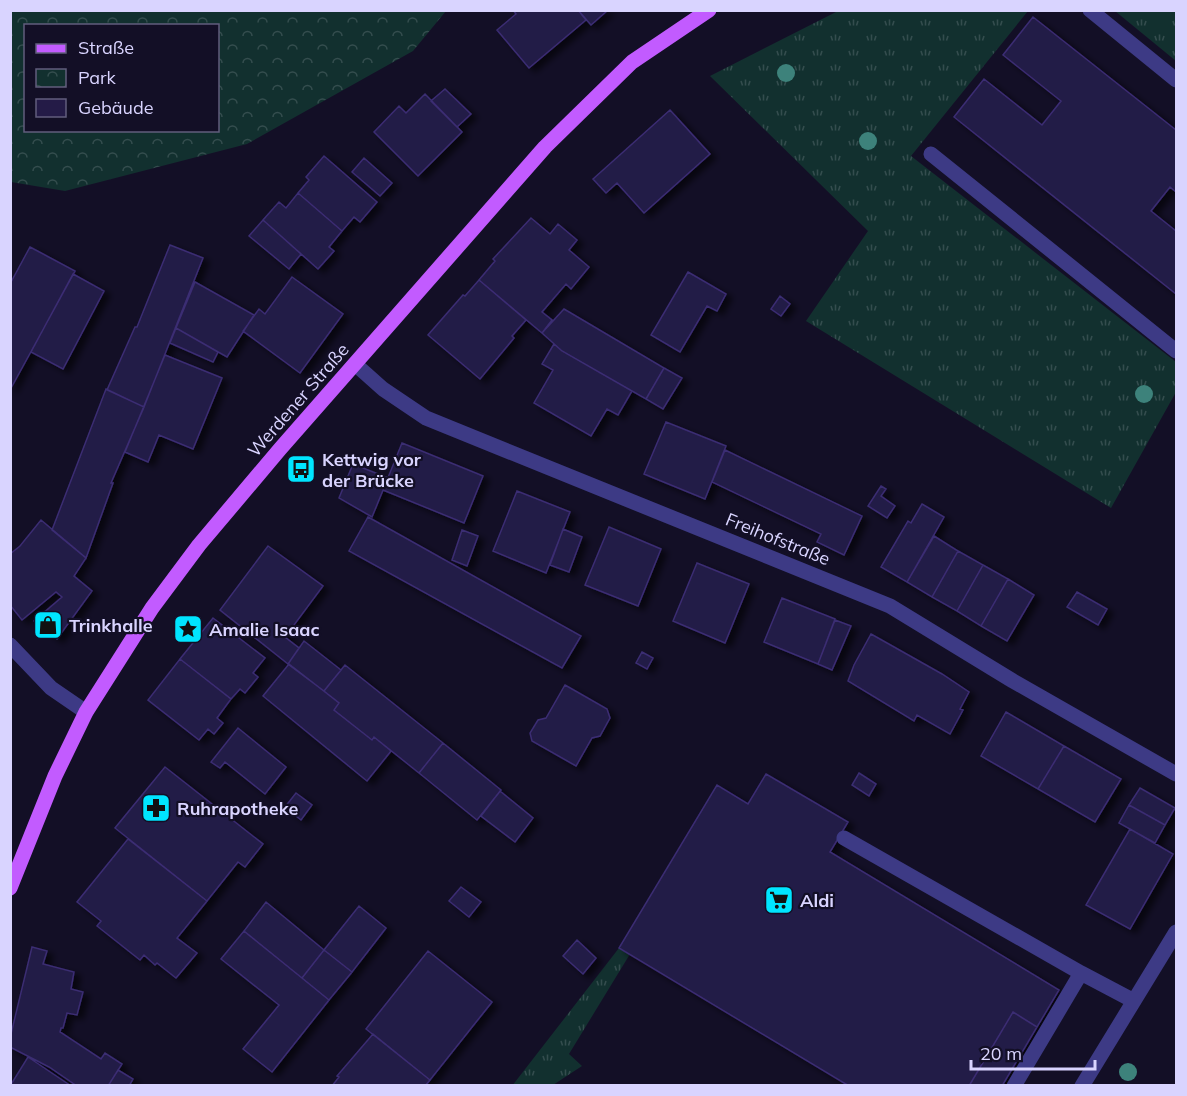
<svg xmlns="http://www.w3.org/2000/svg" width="1187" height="1096" viewBox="0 0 1187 1096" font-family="Mulish,sans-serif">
<defs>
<pattern id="grass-tufts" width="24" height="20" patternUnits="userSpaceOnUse" patternTransform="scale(1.5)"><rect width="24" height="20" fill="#12302f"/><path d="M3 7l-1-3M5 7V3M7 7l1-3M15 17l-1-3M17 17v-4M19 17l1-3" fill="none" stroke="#344d4e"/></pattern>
<pattern id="park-crowns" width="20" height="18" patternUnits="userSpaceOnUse" patternTransform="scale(1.5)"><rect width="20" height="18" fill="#12302f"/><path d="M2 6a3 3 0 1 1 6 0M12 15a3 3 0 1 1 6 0" fill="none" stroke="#344d4e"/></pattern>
<filter id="shadow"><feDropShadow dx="6" dy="4" stdDeviation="3" flood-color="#0009"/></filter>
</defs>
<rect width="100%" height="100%" fill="#130f26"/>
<!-- grass -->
<path fill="url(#grass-tufts)" d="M838,11H1028L911,156L1176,362V392L1111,508L806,321L868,231L710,76Z
M1115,11H1176V61Z
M619,948L630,954L569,1054L582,1066L553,1085L512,1086Z"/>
<!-- park -->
<path fill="url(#park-crowns)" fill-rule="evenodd" d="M10,11L11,10L446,11L413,51L247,144L65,191L11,182ZM26,26H218V130H26Z"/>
<!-- building -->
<path fill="#241b47" stroke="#3b2d73" stroke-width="1.5" filter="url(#shadow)" d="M513,10H578L586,20L529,68L497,30L516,14Z
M578,10H608L591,25Z
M1033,17L1176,130V192L1170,187L1151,211L1176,231V294L954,117L984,79L1042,125L1061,101L1003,55Z
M445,89L471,114L457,127L431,101Z
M425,94L462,132L418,176L374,132L399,106L406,113Z
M670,110L710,154L644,213L617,183L606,193L593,179Z
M324,156L377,202L360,222L354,217L342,231L298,193L309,180L306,177Z
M364,158L392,183L380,196L352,172Z
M298,193L342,231L329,247L334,251L318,269L263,220L279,202L286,208Z
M531,218L550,234L558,224L577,240L569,250L589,267L571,289L566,284L542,312L552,320L542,333L479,280L495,261L493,259Z
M263,220L301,254L289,269L249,236Z
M170,245L203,258L144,407L107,390L135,327H137Z
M30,247L75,271L10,390V284Z
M688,272L726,294L717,311L707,306L680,352L651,335Z
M73,274L104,291L63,369L31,352Z
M292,277L343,314L300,373L243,331L259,309L265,314Z
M479,280L526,320L512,336L514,338L480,379L428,335L463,295L465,296Z
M195,282L254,315L227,357L176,328Z
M780,296L790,304L781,316L771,309Z
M564,309L664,368L646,399L562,351L542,333Z
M176,328L218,352L213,362L170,343Z
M554,344L562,351L632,391L618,415L607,409L591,436L534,403L553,370L542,364Z
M165,355L222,378L193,449L159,435L148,462L125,452Z
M664,368L682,378L663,409L646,399Z
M106,389L144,407L111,483H113L86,558L52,530Z
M666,422L726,446L705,499L644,474Z
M402,443L483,476L464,523L383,490Z
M725,450L862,516L844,555L817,542L821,534L712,482Z
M353,464L388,478L372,517L339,498Z
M881,486L886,489L881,496L895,506L887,518L868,506Z
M517,491L570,512L546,573L493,551Z
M922,504L944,517L907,582L881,567L908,521L911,523Z
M368,517L581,636L562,668L349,551Z
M41,520L86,558L74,576L92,591L57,639L34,621L62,597L56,592L22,620L10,605V554L20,546Z
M609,527L661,549L638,606L585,585Z
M563,529L582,537L569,572L550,565Z
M462,530L478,536L467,566L452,560Z
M934,536L958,551L932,597L907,582Z
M268,546L323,586L285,637L299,648L288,664L220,610Z
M958,551L983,565L957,611L932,597Z
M697,563L749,584L725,643L673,621Z
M983,565L1008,579L981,626L957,611Z
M1008,579L1034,595L1007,641L981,626Z
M1077,592L1107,609L1098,625L1067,607Z
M782,598L835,619L818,664L764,642Z
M213,618L265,658L253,673L258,677L245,693L240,689L231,699L180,659Z
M835,620L851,626L832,670L818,664Z
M871,634L942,674L969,692L960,709L963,710L950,734L917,715L914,721L848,681L854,665Z
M304,641L341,670L324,691L288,664Z
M642,652L653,658L647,669L636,663Z
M180,659L231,699L217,718L223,723L214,734L208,729L199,740L148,700Z
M289,664L339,703L334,710L372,740L374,737L391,751L367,781L263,696Z
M345,665L443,743L419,773L374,737L372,740L334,710L339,703L324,691Z
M565,685L607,709L610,718L600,736L592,738L576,766L532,741L530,733L538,720L546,718Z
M1006,712L1064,746L1038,789L981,756Z
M238,728L286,767L265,794L225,762L220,768L211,762Z
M443,743L501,790L477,820L419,773Z
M1064,746L1121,779L1095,822L1038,789Z
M165,767L263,844L245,867L238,862L207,901L115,828Z
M859,773L876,784L869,796L852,785Z
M766,774L848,822L830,852L1059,990L1037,1027L1013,1012L969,1086H849L619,948L717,785L748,804Z
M1140,788L1175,808L1165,825L1129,805Z
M500,791L533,818L515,842L481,816Z
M296,793L312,805L301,820L285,807Z
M1129,805L1165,825L1155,843L1119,823Z
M1130,829L1173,854L1130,929L1086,905Z
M128,839L207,901L177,938L197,953L176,978L157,963L155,965L144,955L140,960L97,926L101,921L77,902Z
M461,887L481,902L469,917L449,901Z
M266,902L324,950L302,978L244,931Z
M359,906L386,928L352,972L324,950Z
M244,931L329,1000L272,1072L243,1049L279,1005L221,959Z
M577,940L596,958L583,974L563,956Z
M32,947L47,951L43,964L74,972L71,989L83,992L77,1015L67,1013L63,1028H61L60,1032L101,1059L105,1053L122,1064L108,1086H77L49,1067L10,1047V1038Z
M324,950L352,972L329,1000L302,978Z
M428,951L492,1002L430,1080L366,1029Z
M1013,1012L1037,1027L1002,1086H969Z
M373,1034L430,1080L425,1086H332L339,1077L337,1076Z
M28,1057L71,1086H10Z
M118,1070L133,1079L129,1086H108Z"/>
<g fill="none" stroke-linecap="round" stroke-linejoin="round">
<!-- minor -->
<path stroke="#3d3a85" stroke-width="15" d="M1090,10L1176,80
M931,154L1176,351
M355,364L383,389L426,418L890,606L1013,681L1176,774
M10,645L51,688L86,712
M844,838L1081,973
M1014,1086L1081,973L1134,1001
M1082,1086L1176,932"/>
<!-- major -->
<path stroke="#c25bff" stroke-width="15" d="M10,888L55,776L86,712L152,608L199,545L280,449L545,147L632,62L709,10"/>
</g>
<!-- trees -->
<g fill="#3d827b">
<circle cx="786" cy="73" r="9"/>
<circle cx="868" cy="141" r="9"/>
<circle cx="1144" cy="394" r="9"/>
<circle cx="1128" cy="1072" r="9"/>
</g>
<!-- icons -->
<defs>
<g id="bus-square" transform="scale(1.5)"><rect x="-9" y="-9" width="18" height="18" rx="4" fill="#00e5ff" stroke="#130f26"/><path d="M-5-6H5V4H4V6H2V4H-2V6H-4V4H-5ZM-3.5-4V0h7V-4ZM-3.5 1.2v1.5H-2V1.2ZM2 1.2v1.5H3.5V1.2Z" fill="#111"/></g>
<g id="shop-square" transform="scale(1.5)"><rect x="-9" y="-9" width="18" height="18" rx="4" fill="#00e5ff" stroke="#130f26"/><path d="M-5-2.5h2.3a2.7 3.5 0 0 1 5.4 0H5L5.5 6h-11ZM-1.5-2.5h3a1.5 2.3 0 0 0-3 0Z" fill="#111"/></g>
<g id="sight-square" transform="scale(1.5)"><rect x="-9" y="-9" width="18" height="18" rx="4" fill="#00e5ff" stroke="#130f26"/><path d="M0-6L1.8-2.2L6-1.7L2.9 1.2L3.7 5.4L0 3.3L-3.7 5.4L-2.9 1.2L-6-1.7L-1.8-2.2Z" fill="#111"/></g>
<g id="pharmacy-square" transform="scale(1.5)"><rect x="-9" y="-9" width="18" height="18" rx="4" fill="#00e5ff" stroke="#130f26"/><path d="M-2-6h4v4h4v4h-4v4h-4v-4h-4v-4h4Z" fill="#111"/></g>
<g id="supermarket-square" transform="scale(1.5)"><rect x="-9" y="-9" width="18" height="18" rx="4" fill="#00e5ff" stroke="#130f26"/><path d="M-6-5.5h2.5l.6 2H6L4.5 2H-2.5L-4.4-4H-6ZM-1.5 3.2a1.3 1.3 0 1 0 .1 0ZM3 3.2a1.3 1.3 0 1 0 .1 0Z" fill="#111"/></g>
</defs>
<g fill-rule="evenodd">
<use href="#bus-square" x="301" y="469"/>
<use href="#shop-square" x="48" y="625"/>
<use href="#sight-square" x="188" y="629"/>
<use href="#pharmacy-square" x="156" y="808"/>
<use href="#supermarket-square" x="779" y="900"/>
</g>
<g text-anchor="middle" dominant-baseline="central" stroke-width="4.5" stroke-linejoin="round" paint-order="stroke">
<!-- street labels -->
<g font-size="18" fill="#d9d4ff" stroke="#130f26">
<text transform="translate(298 400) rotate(-49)">Werdener Straße</text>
<text transform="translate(778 539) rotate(22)">Freihofstraße</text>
</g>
<!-- poi labels -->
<g font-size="18" font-weight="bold" fill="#d9d4ff" stroke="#130f26" text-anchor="start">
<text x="322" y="459">Kettwig vor<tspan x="322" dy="21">der Brücke</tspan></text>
<text x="69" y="625">Trinkhalle</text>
<text x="209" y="629">Amalie Isaac</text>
<text x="177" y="808">Ruhrapotheke</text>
<text x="800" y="900">Aldi</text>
</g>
</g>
<!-- border -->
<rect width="1187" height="1096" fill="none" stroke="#d9d4ff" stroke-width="24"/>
<!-- legend -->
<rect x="24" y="24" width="195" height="108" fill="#130f26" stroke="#625e7d" stroke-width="1.5"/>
<rect x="36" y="44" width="30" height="9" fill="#c25bff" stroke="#625e7d" stroke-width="1.5"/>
<text x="78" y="54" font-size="18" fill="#d9d4ff">Straße</text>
<rect x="36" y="69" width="30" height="18" fill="url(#park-crowns)" stroke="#625e7d" stroke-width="1.5"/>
<text x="78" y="84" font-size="18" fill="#d9d4ff">Park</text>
<rect x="36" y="99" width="30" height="18" fill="#241b47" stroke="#625e7d" stroke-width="1.5"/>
<text x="78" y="114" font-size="18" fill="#d9d4ff">Gebäude</text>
<!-- scale -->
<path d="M971 1060v9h124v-9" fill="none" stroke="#d9d4ff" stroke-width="3"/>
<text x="980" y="1060" font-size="18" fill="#d9d4ff" stroke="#130f26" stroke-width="4.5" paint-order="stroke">20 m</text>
</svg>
